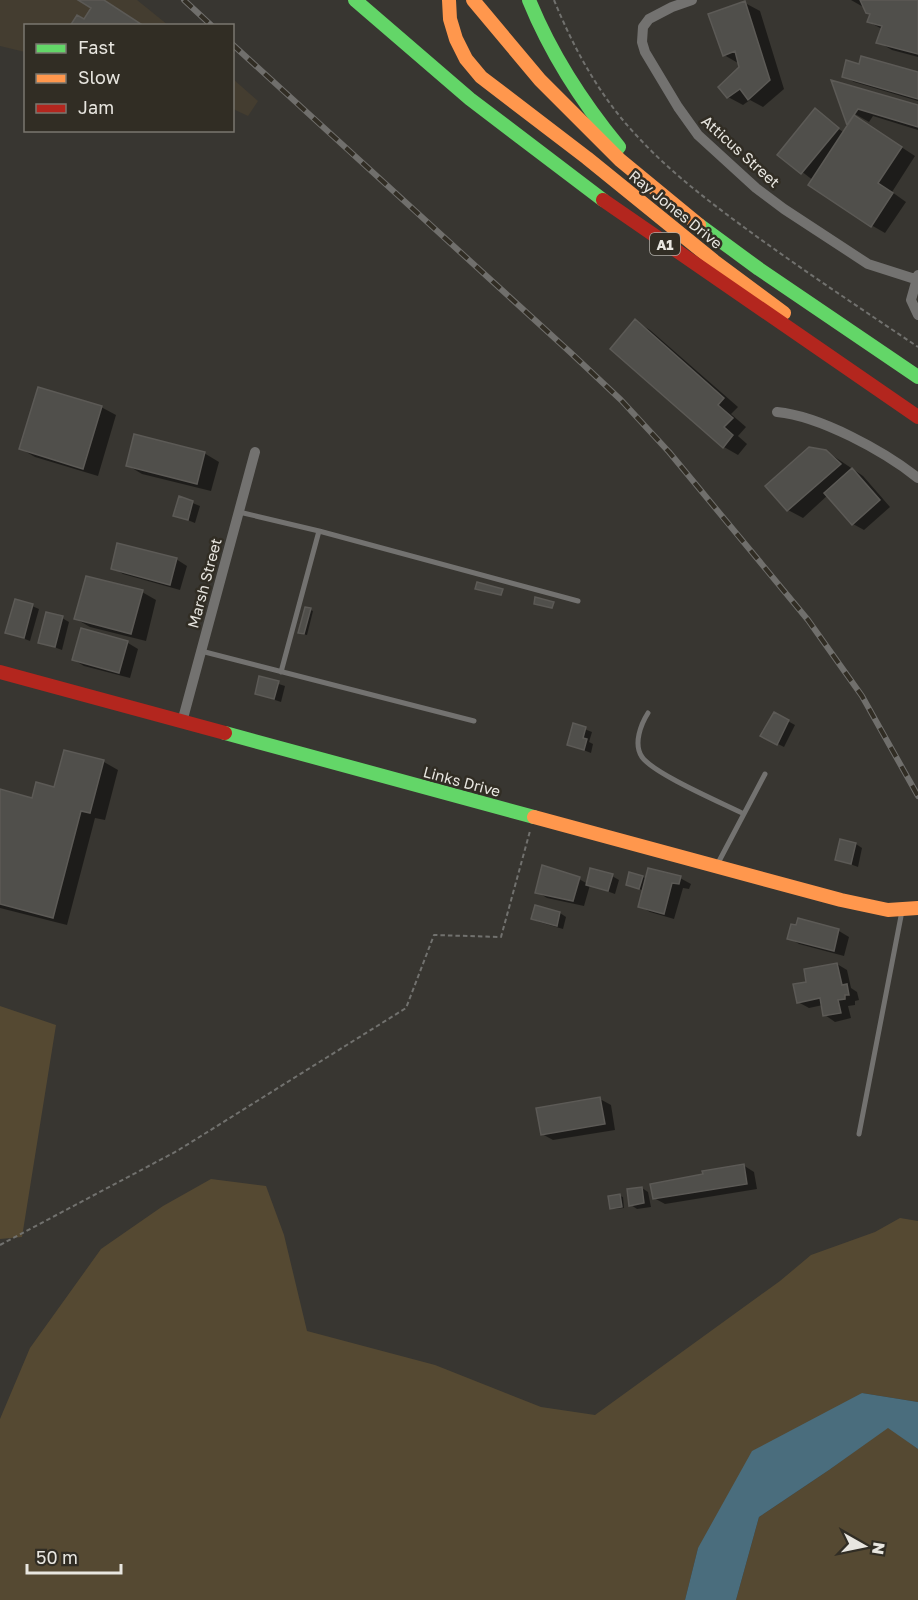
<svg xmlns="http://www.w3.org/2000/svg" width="918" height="1600" viewBox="0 0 918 1600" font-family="'Golos Text',sans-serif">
<rect width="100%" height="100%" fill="#383631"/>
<!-- built -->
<path fill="#443d30" d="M0,0H137L168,25L26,26L25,52L0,46Z
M233,79L258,101L248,116L233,109Z"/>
<!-- green -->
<path fill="#554932" d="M0,1006L56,1025L22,1237L0,1239Z
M211,1179L266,1186L284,1235L307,1331L435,1365L541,1407L595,1415L780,1281L811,1255L875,1232L900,1218L918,1221V1402L862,1393L698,1548L685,1600H0V1419L30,1348L101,1249L163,1206Z
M888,1427L918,1449V1600H736L759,1517L829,1470Z"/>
<!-- water -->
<path fill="#4a6d7d" d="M862,1393L918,1402V1449L888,1428L829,1470L759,1517L736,1600H685L698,1548L752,1451Z"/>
<!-- shadow -->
<path fill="#0007" d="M851,0H918V57L892,50L878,42L882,29L869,22L872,14L865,8Z
M745,3L760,11L784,89L763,107L750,100L743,105L728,97L740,67L738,63L724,55Z
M918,74V101L854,82L843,76Z
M833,82L918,107V130L873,116L869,122L855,114V117L915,156L892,192L906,202L885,233L871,225L779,154L815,110L835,124L833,123L832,125L845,133L849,125Z
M635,321L650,330L738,407L731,414L746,427L738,436L747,444L738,455L724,447Z
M101,407L116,415L98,476L35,457L21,449Z
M826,451L863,476L890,507L864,530L853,524L828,495L803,518L788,510L768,486Z
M204,453L219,462L211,491L142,474L127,465Z
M180,498L200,506L195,523L175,515Z
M176,559L187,566L180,590L123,574L113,568Z
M142,592L156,600L146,641L90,627L76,619Z
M32,606L39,609L30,641L7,632Z
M310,610L313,611L307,635L302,634L299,632Z
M62,618L69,622L62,650L40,642Z
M82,630L128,643L138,649L130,678L84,666L74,660Z
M260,678L285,686L281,702L257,694Z
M775,714L795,725L784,747L762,736Z
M574,725L592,732L589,742L593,744L591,753L568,744Z
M104,762L118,770L105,820L95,818L67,925L0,908V791L33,800Z
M856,844L862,848L858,867L837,859Z
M612,876L619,880L615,894L590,885L584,906L547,898L537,892L579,879L588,884Z
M643,877L647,879L680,878L691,884L689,889L683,888L674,919L650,912L639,906L644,891L627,884Z
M560,913L566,917L563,929L539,922L533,919Z
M799,920L839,931L849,937L844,956L799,944L789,938L797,927Z
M837,964L847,970L851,988L857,992L859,1000L855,1001V1005L848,1006L851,1018L835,1022L825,1015L823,1005L809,1008L798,1002L808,983Z
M600,1099L611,1105L615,1130L553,1140L542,1134Z
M743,1165L754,1172L757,1189L665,1204L654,1198L705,1175Z
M642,1188L648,1192L651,1207L637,1209L631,1205Z
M620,1196L623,1197L624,1208L614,1209L611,1208Z"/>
<!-- building -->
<path fill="#504f4b" stroke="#5c5a56" stroke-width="1.5" d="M78,0H104L144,26H70L77,15L84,19L91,8Z
M860,0H918V54L876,43L882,26L867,22L870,14L866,13Z
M745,1L770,80L748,100L740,89L727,98L718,87L739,67L735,51L723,56L708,14Z
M861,56L918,72V99L842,77L846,60L859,64Z
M831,80L918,105V127L858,109L847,125Z
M815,108L839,128L801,174L777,155Z
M854,115L902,147L878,183L893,193L871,227L808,185Z
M635,319L724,398L718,405L733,418L724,427L733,435L723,448L610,349Z
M38,387L102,406L83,469L19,449Z
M134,434L205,452L197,484L126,466Z
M809,447L826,450L841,464L787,511L765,486Z
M852,468L880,500L852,525L824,493Z
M179,496L193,501L188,520L173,516Z
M117,543L177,558L170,585L111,569Z
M86,576L143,590L131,634L74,619Z
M477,582L503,589L501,595L475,589Z
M535,597L554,602L552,608L534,604Z
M15,599L33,604L24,638L5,633Z
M305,607L311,608L304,634L298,633Z
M46,612L63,616L55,647L38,643Z
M81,628L128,641L119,673L72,660Z
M259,676L279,681L274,699L255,694Z
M774,712L789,720L777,745L760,736Z
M573,723L586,727L583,738L587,739L584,750L567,745Z
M64,750L104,760L90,813L81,811L53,918L0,904V789L32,798L36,782L54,787Z
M840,839L856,843L851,864L835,860Z
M542,865L580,877L573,901L535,893Z
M590,868L613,874L608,891L586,885Z
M648,868L681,876L679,884L672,883L664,914L638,907Z
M629,872L643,876L639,889L626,885Z
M535,905L560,912L557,926L531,919Z
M798,918L839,929L834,951L787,939L791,924L796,925Z
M837,963L842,985L847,984L849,995H845V999L838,1000L841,1013L823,1016L820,998L797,1003L793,984L806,982L804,969Z
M600,1097L605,1124L541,1135L536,1108Z
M744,1164L747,1184L653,1199L650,1184L703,1174L702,1171Z
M642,1187L644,1203L629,1206L627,1189Z
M620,1194L622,1207L610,1209L608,1196Z"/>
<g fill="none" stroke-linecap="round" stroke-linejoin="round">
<!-- path -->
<path stroke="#71716e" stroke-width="2" stroke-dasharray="4.5 3" stroke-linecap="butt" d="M554,0C574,49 600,97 637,136C669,171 707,200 745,228C801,269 860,308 918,347
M0,1245L177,1151L406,1008L434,935L501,937L530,831"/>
<!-- lane -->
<path stroke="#737270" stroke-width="5" d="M239,512L319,531L578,601
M201,651L474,721
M281,672L319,531
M648,713C641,724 633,744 642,757C654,774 722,803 744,814
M717,865L765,774
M859,1134L902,911"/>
<!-- street -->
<path stroke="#737270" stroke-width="10" d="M692,0L672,7L649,19L643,27L642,42L645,52L678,107L698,135L756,188L784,209L868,264L918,280
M918,275L911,300L918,315
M777,412C820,416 884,451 918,478
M182,722L255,452"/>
<!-- fast -->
<path stroke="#63d668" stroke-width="14" d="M355,0L470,99L603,200
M529,0C551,54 582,102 619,147
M699,225L759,269L918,377
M225,733L534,817"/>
<!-- slow -->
<path stroke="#ff974d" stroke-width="14" d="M449,0L450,19L456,39L466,59L481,77L587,158L714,261L784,313
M473,0L540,80L620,160L699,225
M534,817L841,900L888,910L918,908"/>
<!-- jam -->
<path stroke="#b3261e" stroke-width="14" d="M603,200L918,417
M0,672L225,733"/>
<!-- rail casing -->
<g stroke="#706f6c" stroke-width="6">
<path id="rail" d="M184,0L212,26
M232,44L571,353L621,400L669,452L808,620L862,696L918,796"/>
</g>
<!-- rail -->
<use href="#rail" stroke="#312d24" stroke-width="4" stroke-dasharray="11" stroke-linecap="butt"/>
</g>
<g text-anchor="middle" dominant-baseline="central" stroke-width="5" stroke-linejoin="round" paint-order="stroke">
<!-- shield labels -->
<rect fill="#312d24" stroke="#b1aea8" stroke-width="1.5" x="650" y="233" width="30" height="22" rx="4.5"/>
<g font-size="14" font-weight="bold" fill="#e8e6e0">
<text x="665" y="244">A1</text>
</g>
<!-- street labels -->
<g font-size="15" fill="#e8e6e0" stroke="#312d24">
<text transform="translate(741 151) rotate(42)">Atticus Street</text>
<text transform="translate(676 209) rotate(39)">Ray Jones Drive</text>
<text transform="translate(204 583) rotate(-75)">Marsh Street</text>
<text transform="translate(462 781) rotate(15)">Links Drive</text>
</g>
</g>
<!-- legend -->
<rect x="24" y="24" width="210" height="108" fill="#312d24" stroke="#7a776f" stroke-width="1.5"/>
<rect x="36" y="44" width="30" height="9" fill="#63d668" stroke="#7a776f" stroke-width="1.5"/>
<text x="78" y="54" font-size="18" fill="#e8e6e0">Fast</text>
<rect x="36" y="74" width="30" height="9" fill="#ff974d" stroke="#7a776f" stroke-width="1.5"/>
<text x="78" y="84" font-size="18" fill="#e8e6e0">Slow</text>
<rect x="36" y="104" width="30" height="9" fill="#b3261e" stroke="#7a776f" stroke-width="1.5"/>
<text x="78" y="114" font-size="18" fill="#e8e6e0">Jam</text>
<!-- north arrow -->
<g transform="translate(864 1546) rotate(99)" stroke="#312d24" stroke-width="4.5" paint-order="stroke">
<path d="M0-4.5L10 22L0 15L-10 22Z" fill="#e8e6e0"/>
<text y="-9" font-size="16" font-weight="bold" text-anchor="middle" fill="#e8e6e0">N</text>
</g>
<!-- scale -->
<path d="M27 1564v9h94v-9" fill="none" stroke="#e8e6e0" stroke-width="3"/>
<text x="36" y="1564" font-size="18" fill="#e8e6e0" stroke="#312d24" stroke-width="4.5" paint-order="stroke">50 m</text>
</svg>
